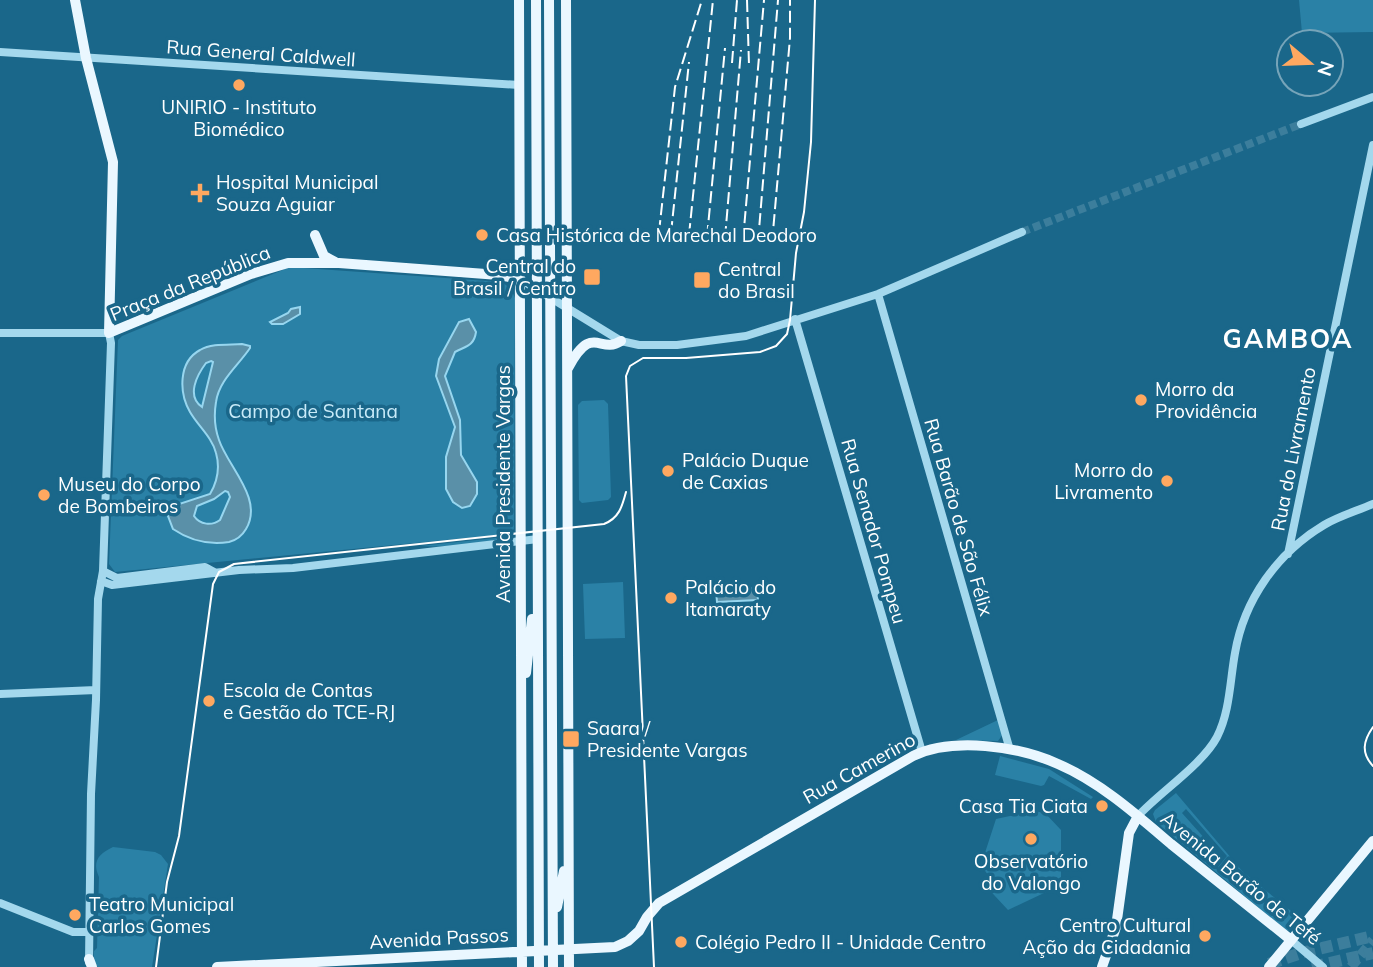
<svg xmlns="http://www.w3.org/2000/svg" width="1373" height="967" viewBox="0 0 1373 967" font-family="Mulish,sans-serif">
<rect width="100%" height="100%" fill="#1a678a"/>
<!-- green -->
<path fill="#2a81a6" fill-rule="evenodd" d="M1299,0H1373V32L1302,33Z
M290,267L502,282L511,289L515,298L514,529L508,534L115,572L109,564L118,340L122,336Z
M604,400L608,404L611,497L608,500L582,503L579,500L578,405L582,401Z
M505,537V539C477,543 448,548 420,546Z
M623,582L625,638L585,639L583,584Z
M998,720L1003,734L998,741L956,740Z
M1000,756L1049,769L1093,797L1091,799L1049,776L1044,785L1041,786L995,775Z
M1176,793L1243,872L1302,920C1297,926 1293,932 1285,930L1156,822L1153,814L1155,810ZM1186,809L1227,856L1218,867L1226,874L1225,876L1202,858L1207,852L1201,847L1207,841L1182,813Z
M1034,811L1045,813L1061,830V888L1044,893L1008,910L982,882L988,875L981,865L996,819Z
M113,847L155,852L161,855L168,864L152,967H97L94,961V951L97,948L99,877C92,862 98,854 113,847Z"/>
<!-- water -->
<path fill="#5a90a8" stroke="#97d6ef" stroke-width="2" fill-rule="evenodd" d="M300,307V314L283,324H272L270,322L288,313L291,309Z
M469,319L476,332C474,346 466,346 455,352L445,376L460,420L461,455L477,482V494L470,506L462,508L453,502L446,489V457L455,427L436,376L439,359L459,322Z
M242,344L250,346V348C238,366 219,380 216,402C214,414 215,429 219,440C228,467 264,499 246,529C242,536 237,540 229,542C209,545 189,540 173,529L168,516L173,506L210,494C217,482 220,467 216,453C212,437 198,426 190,412C179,393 178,362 200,350C212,343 229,345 242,344ZM211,361L213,362L202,407C186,396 197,375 206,363ZM225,491L228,492L230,497L220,520C212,526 200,525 194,516L197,506L214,499Z
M757,588L758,600L717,602L716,590Z"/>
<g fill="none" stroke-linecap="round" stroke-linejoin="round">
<!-- minor-tunnel -->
<path stroke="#3c7e9c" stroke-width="8" stroke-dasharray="8 4" stroke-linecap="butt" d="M1022,232L1301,124"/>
<!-- major-tunnel -->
<path stroke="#3c7e9c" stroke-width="10" stroke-dasharray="10 5" stroke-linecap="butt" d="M1351,967L1373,940"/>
<!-- highway-tunnel -->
<path stroke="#3c7e9c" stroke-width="12" stroke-dasharray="12 6" stroke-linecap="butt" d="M1269,964L1301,953L1373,936
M1312,967L1373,953"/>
<!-- minor -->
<path stroke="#a4d8ed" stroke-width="8" d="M0,52L519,85
M1301,124L1373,97
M520,279L621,341L639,345H677L746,336L878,294L1022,232
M878,294L1010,750
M795,319L922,752
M0,333H109L111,343L103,571L98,599L96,700L91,794L89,962
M1288,554L1373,145
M103,571L117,578L205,567L216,573
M101,581L112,585L239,570L293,568L538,539
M0,694L96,690
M1138,816C1160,792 1202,765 1217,737C1230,712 1230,680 1235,653C1244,600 1277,553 1324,525C1339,516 1357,511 1373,504
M0,903L73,932H89
M1291,940L1323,967"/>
<!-- major -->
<path stroke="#eaf7ff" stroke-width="10" d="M75,0L86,58L113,162L109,333L251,274L288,263H339L499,275L520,279
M519,0L522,967
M536,0L539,967
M549,0L553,967
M566,0L569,967
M315,235L324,256L335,262
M568,368C593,322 599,355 621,341
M526,673L532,619
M557,907L564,871
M89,959L92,967
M217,967L615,947L628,941L639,931L647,917L659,903L913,756C953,737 1018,746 1058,764C1100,782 1137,815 1171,844C1211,876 1251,908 1291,940
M1102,967L1116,927L1129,833L1138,816
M1269,967L1373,841"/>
<!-- tram -->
<path stroke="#fff" stroke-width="2" d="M1373,727C1363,741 1361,753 1373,766
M156,967L167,882L179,836L213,584L219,572L234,564L604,524C619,518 622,507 626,492
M654,967L626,376L630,366L643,358H686L760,352L776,346L787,334L790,320L796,253L804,212L811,142L815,0"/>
<!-- rail -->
<path stroke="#fff" stroke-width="2" stroke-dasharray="12 5" stroke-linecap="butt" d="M747,0L749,65
M732,63L737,0
M659,232L675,87L702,0
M671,233L689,62
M689,235L713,0
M707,237L725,48
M725,238L741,50
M743,240L764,0
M758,242L778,0
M772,243L790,38V0"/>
</g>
<!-- markers -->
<g fill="#ffa860" stroke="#1a678a" stroke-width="2.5">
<circle cx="239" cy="85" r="7"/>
<path d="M196.5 182.5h7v7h7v7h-7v7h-7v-7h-7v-7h7z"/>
<circle cx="482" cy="235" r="7"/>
<rect x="583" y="268" width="18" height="18" rx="3.5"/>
<rect x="693" y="271" width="18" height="18" rx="3.5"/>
<circle cx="1141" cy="400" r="7"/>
<circle cx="668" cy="471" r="7"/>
<circle cx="1167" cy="481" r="7"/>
<circle cx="44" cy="495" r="7"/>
<circle cx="671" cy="598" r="7"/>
<circle cx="209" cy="701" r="7"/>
<rect x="562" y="730" width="18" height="18" rx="3.5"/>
<circle cx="1102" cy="806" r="7"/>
<circle cx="1031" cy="839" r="7"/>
<circle cx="75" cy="915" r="7"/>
<circle cx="1205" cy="936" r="7"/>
<circle cx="681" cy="942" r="7"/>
</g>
<g text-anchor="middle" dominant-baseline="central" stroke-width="7" stroke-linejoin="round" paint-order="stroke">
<!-- street labels -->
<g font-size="19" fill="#fff" stroke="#1a678a">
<text transform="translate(261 53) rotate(4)">Rua General Caldwell</text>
<text transform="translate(190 283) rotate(-22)">Praça da República</text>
<text transform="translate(1293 449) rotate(-79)">Rua do Livramento</text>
<text transform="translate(503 484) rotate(-90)">Avenida Presidente Vargas</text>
<text transform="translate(959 517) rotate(74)">Rua Barão de São Félix</text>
<text transform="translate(874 531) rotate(74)">Rua Senador Pompeu</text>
<text transform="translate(859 768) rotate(-29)">Rua Camerino</text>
<text transform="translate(1241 878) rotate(39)">Avenida Barão de Tefé</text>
<text transform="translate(439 938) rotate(-3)">Avenida Passos</text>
</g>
<!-- poi labels -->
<g font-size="19" fill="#fff" stroke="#1a678a" text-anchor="start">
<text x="239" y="107" text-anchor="middle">UNIRIO - Instituto<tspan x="239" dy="22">Biomédico</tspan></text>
<text x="216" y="182">Hospital Municipal<tspan x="216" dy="22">Souza Aguiar</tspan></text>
<text x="496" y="235">Casa Histórica de Marechal Deodoro</text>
<text x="576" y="266" text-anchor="end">Central do<tspan x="576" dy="22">Brasil / Centro</tspan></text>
<text x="718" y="269">Central<tspan x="718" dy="22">do Brasil</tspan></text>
<text x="1155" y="389">Morro da<tspan x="1155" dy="22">Providência</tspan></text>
<text x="682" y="460">Palácio Duque<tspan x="682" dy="22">de Caxias</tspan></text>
<text x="1153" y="470" text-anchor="end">Morro do<tspan x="1153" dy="22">Livramento</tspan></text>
<text x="58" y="484">Museu do Corpo<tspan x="58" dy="22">de Bombeiros</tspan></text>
<text x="685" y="587">Palácio do<tspan x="685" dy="22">Itamaraty</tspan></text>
<text x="223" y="690">Escola de Contas<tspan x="223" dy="22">e Gestão do TCE-RJ</tspan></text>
<text x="587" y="728">Saara /<tspan x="587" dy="22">Presidente Vargas</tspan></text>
<text x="1088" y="806" text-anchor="end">Casa Tia Ciata</text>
<text x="1031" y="861" text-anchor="middle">Observatório<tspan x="1031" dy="22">do Valongo</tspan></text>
<text x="89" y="904">Teatro Municipal<tspan x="89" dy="22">Carlos Gomes</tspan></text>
<text x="1191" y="925" text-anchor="end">Centro Cultural<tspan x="1191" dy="22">Ação da Cidadania</tspan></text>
<text x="695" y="942">Colégio Pedro II - Unidade Centro</text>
</g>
<!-- park labels -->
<g font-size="19" fill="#c9ebf9" stroke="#1a678a">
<text x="313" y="411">Campo de Santana</text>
</g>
<!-- district labels -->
<g font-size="26" font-weight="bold" letter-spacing="2" fill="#fff" stroke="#1a678a">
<text x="1288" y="338">GAMBOA</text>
</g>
</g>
<!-- north arrow -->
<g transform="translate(1310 63) rotate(109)"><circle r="33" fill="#1a678a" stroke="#76a4b9" stroke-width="2"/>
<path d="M0-5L12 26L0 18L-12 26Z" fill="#ffa860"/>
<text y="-10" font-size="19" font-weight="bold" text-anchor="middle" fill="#ffffff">N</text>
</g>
</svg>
